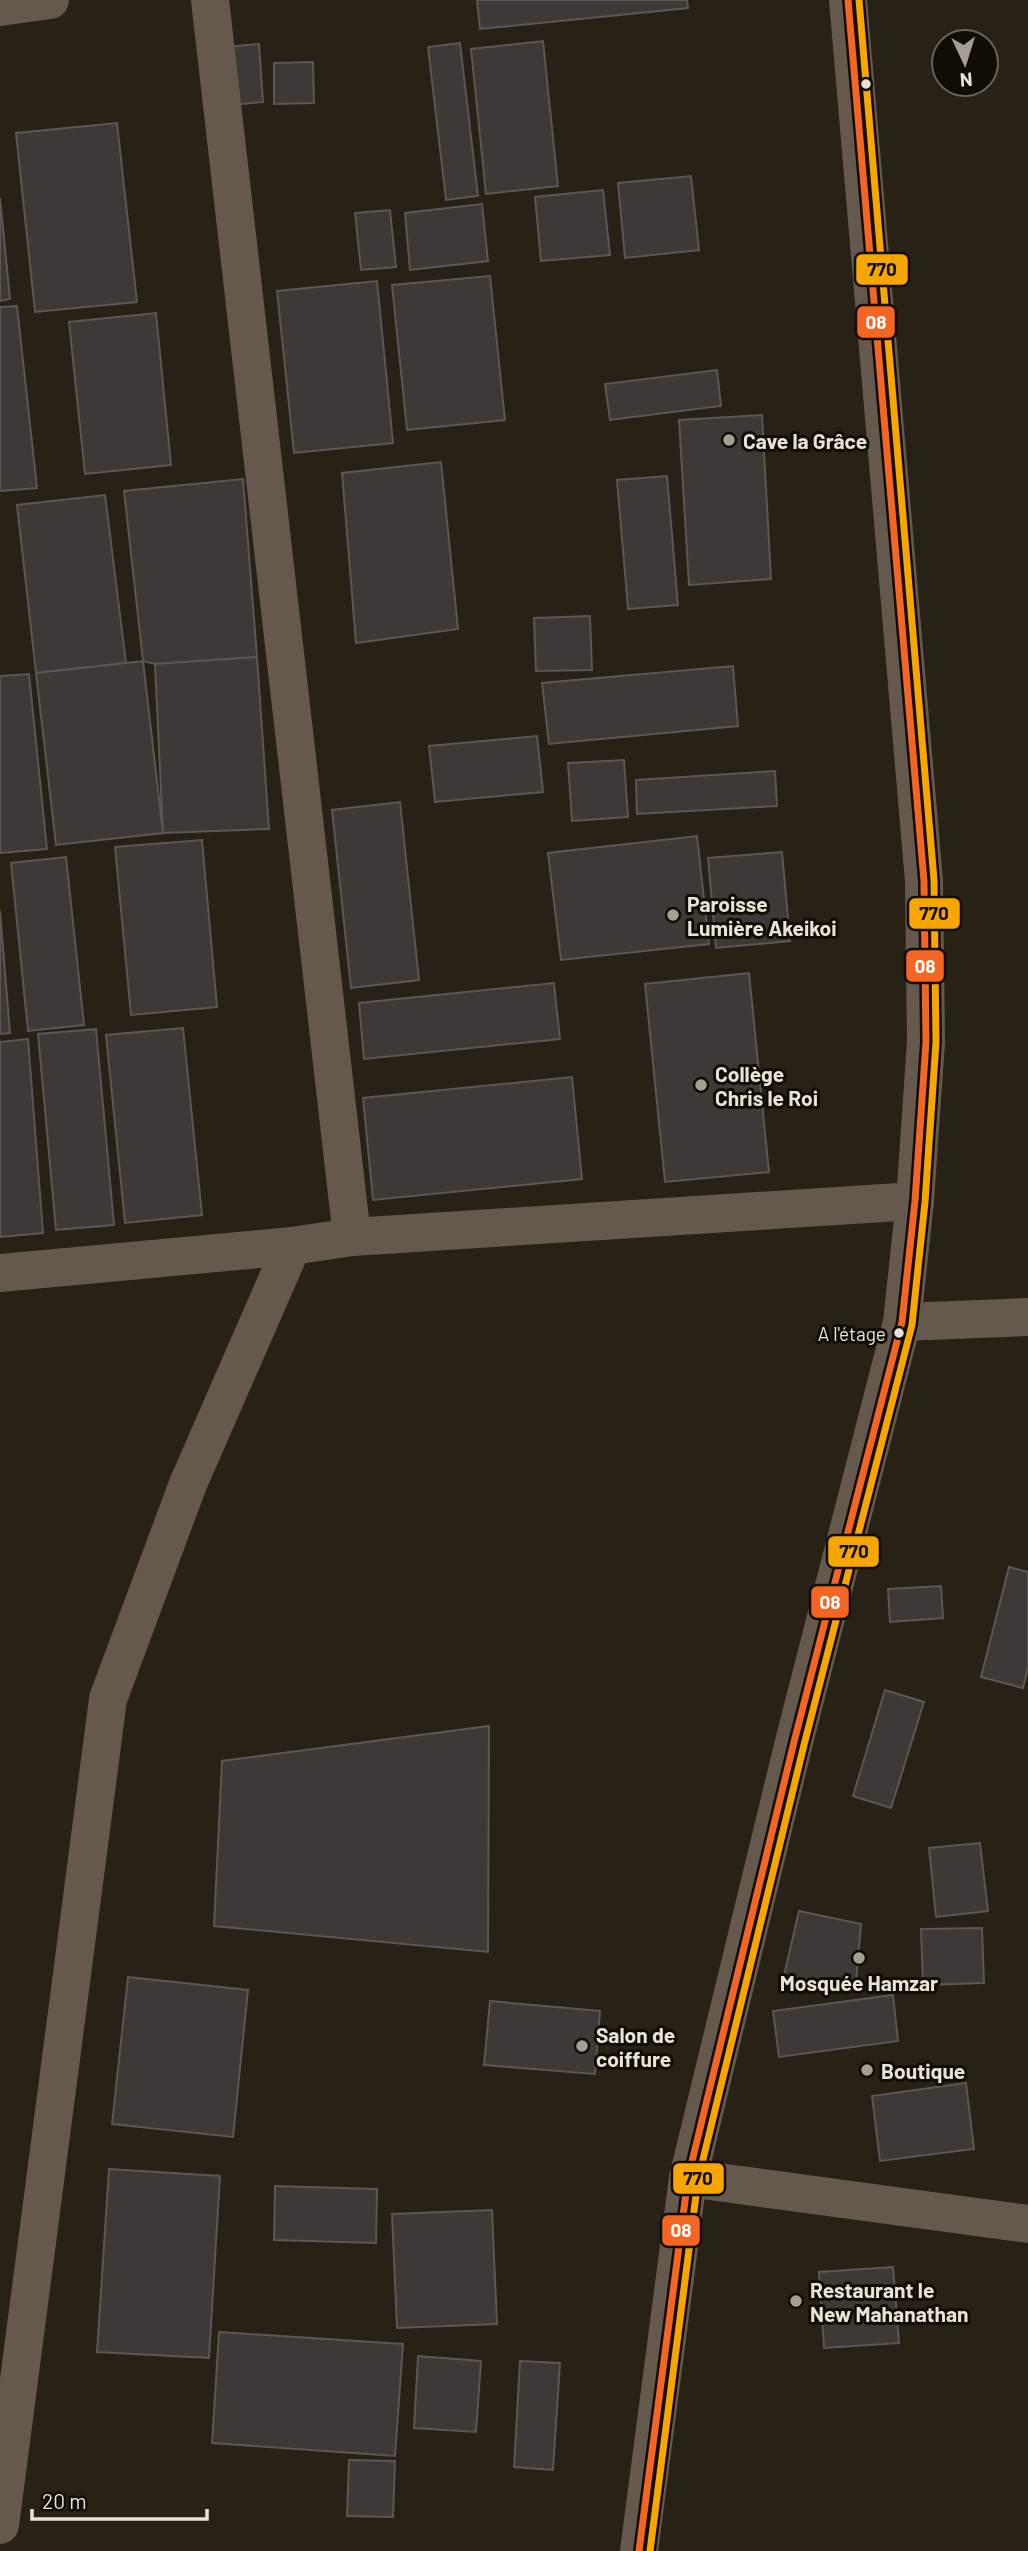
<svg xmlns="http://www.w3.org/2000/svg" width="1028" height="2551" viewBox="0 0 1028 2551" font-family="Barlow,sans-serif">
<rect width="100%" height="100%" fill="#272116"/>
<!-- building -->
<path fill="#3e3936" stroke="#5c5655" stroke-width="2" d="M477,0H687L688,8L480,29Z
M543,41L558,186L486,194L471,49Z
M460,43L478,196L446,200L428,47Z
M259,44L263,102L230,105L226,47Z
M313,62L314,103L274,104V63Z
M117,123L137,302L35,312L16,133Z
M691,176L699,250L625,258L618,183Z
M603,190L610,255L541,261L535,197Z
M0,198L10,299L0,301Z
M482,204L488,261L410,270L405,213Z
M390,210L396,267L361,270L355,213Z
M490,276L505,420L407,430L392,285Z
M377,281L393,443L294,453L277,291Z
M17,306L37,488L0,491V307Z
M156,313L171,465L85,474L69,322Z
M717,370L721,406L610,420L605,384Z
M762,415L771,579L689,585L679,420Z
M441,462L458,629L356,643L342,473Z
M667,476L678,605L628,609L617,480Z
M243,479L257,657L155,664L143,661L124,491Z
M105,495L126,663L36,673L17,505Z
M590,616L592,670L536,671L534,618Z
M257,657L269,829L163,833L155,664Z
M143,661L163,833L56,845L36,673Z
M733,666L738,726L549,744L542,683Z
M29,674L47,849L0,853V676Z
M537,736L543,792L435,802L429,746Z
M624,760L628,817L572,821L568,763Z
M775,771L777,806L637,814L636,780Z
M400,802L419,980L351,988L332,810Z
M697,836L709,944L561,960L548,853Z
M202,840L217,1007L131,1015L115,847Z
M782,852L790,941L716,948L708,858Z
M66,857L84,1025L28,1031L11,863Z
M0,911L10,1033L0,1034Z
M749,973L769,1172L665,1182L645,984Z
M554,983L560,1039L364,1059L359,1003Z
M183,1028L202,1215L125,1223L106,1035Z
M96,1029L114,1225L56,1230L38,1034Z
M28,1039L43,1233L0,1237V1042Z
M572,1077L582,1179L373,1200L363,1098Z
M1009,1567L1028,1572V1668L1023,1688L981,1677Z
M941,1586L943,1618L890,1622L888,1589Z
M885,1690L924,1702L891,1808L853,1796Z
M489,1726L488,1952L214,1926L222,1761Z
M980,1843L988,1911L936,1917L929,1848Z
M799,1911L861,1924L856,1982L783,1980Z
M982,1928L984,1983L923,1985L921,1929Z
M128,1977L248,1990L233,2137L112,2124Z
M893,1995L898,2041L779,2057L773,2011Z
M490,2001L600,2011L595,2074L484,2065Z
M966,2083L974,2149L880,2161L872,2096Z
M109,2169L220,2176L209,2358L97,2352Z
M275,2186L377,2189L376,2243L274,2240Z
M492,2210L497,2324L397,2328L392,2214Z
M893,2267L899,2343L824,2348L819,2272Z
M219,2332L403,2344L395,2456L212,2443Z
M418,2356L481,2361L476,2432L414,2428Z
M520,2361L560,2363L553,2470L514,2467Z
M349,2460L395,2461L393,2517L347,2516Z"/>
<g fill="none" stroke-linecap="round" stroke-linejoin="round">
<!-- minor -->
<path stroke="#65594e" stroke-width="38" d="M210,0L352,1237
M0,7L50,0
M0,1273L292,1246L352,1237L915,1201
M688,2178L1028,2224
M0,2525L108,1699L188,1484L292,1246"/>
<!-- tertiary -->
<path stroke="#65594e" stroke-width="38" d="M902,1322L1028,1317
M639,2551L688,2178L794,1742L902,1322L915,1201L926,1042L924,881L848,0"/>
<!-- bus-1 casing -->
<g stroke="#110d05" stroke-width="12">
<path id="bus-1" d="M639,2551L688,2178L794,1742L902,1322L915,1201L926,1042L924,881L848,0"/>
</g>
<!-- bus-2 casing -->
<g stroke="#110d05" stroke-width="12">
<path id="bus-2" d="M650,2551L698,2180L804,1745L912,1325L925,1202L936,1042L934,880L859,0"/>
</g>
<!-- bus-1 -->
<use href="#bus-1" stroke="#f26522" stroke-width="7"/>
<!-- bus-2 -->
<use href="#bus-2" stroke="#f7a600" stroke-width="7"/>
</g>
<!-- markers -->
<g fill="#e9e3d7" stroke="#110d05" stroke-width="2.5">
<circle cx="866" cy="84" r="6"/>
<circle cx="899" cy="1333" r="6"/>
</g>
<g fill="#a59f93" stroke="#110d05" stroke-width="2.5">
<circle cx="729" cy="440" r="7"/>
<circle cx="673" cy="915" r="7"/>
<circle cx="701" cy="1085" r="7"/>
<circle cx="859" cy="1958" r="7"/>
<circle cx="582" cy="2046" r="7"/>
<circle cx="867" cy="2070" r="7"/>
<circle cx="796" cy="2301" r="7"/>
</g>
<g text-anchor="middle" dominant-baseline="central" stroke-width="6" stroke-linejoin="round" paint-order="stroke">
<!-- bus labels -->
<g font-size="19" fill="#e9e3d7" stroke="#110d05" text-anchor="end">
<text x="886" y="1333">A l'étage</text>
</g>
<!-- poi labels -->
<g font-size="21" font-weight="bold" fill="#e9e3d7" stroke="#110d05" text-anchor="start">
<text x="743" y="440">Cave la Grâce</text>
<text x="687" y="903">Paroisse<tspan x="687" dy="24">Lumière Akeikoi</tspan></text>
<text x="715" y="1073">Collège<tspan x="715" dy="24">Chris le Roi</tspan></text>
<text x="859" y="1982" text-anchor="middle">Mosquée Hamzar</text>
<text x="596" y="2034">Salon de<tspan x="596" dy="24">coiffure</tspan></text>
<text x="881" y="2070">Boutique</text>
<text x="810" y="2289">Restaurant le<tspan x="810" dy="24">New Mahanathan</tspan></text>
</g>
</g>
<g stroke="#110d05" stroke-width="2.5">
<rect x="855" y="253" width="54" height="33" rx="7" fill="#f7a600"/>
<rect x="856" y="305" width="40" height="34" rx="7" fill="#f26522"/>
<rect x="908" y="897" width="53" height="33" rx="7" fill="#f7a600"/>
<rect x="905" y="949" width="40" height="34" rx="7" fill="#f26522"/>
<rect x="827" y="1535" width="53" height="33" rx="7" fill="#f7a600"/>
<rect x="810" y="1585" width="40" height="34" rx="7" fill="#f26522"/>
<rect x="672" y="2162" width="53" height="33" rx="7" fill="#f7a600"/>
<rect x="661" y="2214" width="40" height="33" rx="7" fill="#f26522"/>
</g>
<g font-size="19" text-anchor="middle" font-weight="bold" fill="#fff">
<text x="876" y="329">08</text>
<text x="925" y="973">08</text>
<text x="830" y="1609">08</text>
<text x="681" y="2237">08</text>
</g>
<g font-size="19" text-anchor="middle" font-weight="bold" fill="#111">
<text x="882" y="276">770</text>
<text x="934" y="920">770</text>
<text x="854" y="1558">770</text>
<text x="698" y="2185">770</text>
</g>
<!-- north arrow -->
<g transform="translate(965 63) rotate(176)"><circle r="33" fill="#110d05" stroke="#676359" stroke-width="2"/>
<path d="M0-5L12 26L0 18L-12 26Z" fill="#a59f93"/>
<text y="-10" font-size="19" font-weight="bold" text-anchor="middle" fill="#e9e3d7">N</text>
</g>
<!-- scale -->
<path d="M32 2509v10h175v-10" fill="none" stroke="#e9e3d7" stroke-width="3.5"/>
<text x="42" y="2509" font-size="21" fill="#e9e3d7" stroke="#110d05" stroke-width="5" paint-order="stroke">20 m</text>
</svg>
